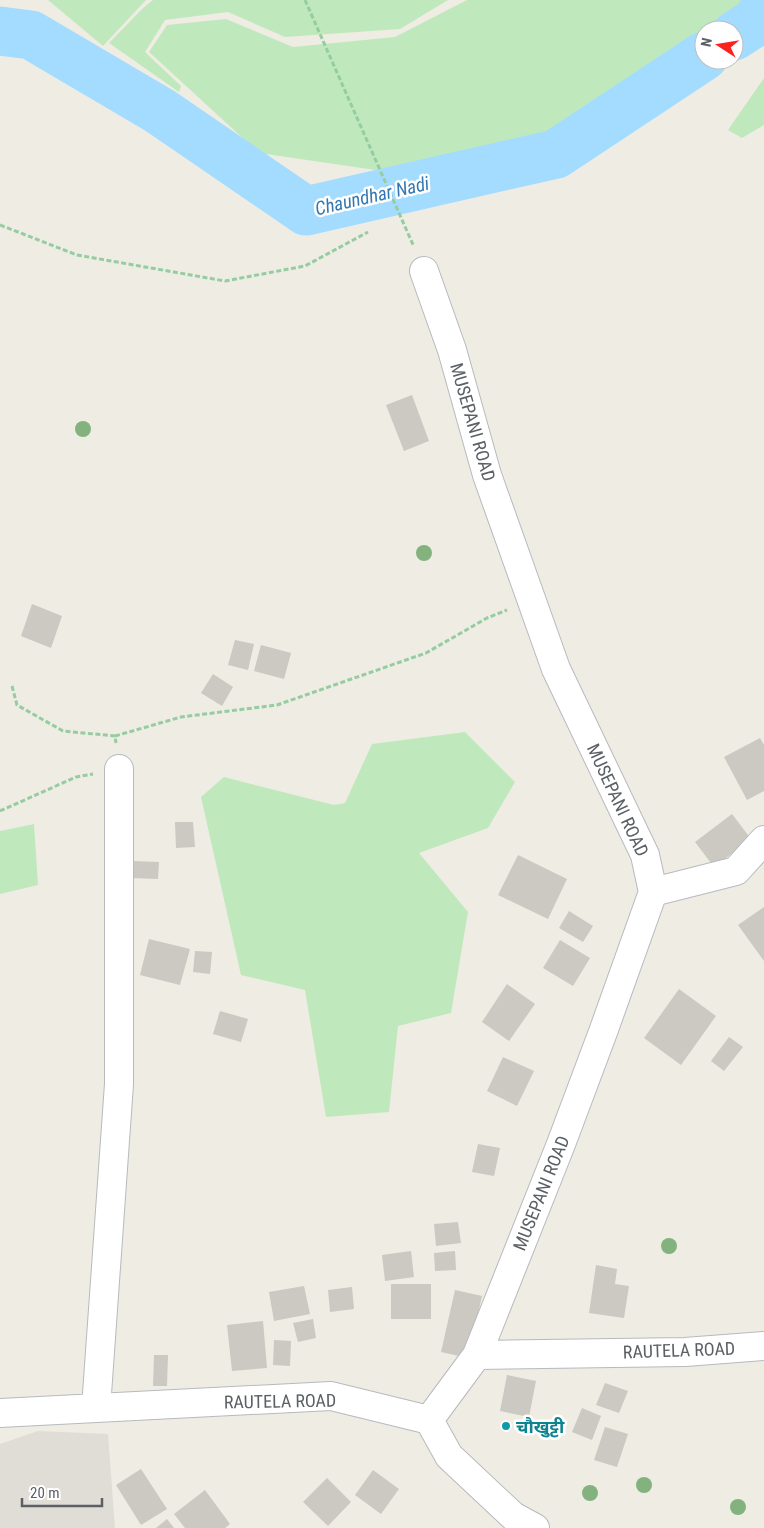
<svg xmlns="http://www.w3.org/2000/svg" width="764" height="1528" viewBox="0 0 764 1528" font-family="'Roboto Condensed','Noto Sans Devanagari',sans-serif">
<rect width="100%" height="100%" fill="#efece3"/>
<!-- industrial -->
<path fill="#e0ddd7" d="M38,1431L108,1434L115,1528H0V1444Z"/>
<!-- green -->
<path fill="#bfe9bd" d="M48,0H146L103,46Z
M153,0H448L400,29L285,37L228,12L165,20L145,52L181,86L179,92L109,43L142,9Z
M467,0H743L736,8L642,77L535,141L396,173L259,153L149,52L167,25L226,19L293,47L395,37Z
M764,78V125L742,138L728,130Z
M465,732L515,782L488,828L419,853L468,912L451,1013L398,1026L389,1112L326,1117L305,990L241,975L201,797L224,777L334,805L345,803L372,744Z
M34,824L38,885L0,894V831Z"/>
<g fill="none" stroke-linecap="round" stroke-linejoin="round">
<!-- river -->
<path stroke="#a3dcff" stroke-width="49" d="M0,31L31,35L160,111L306,211L556,154L704,56
M734,36L754,23L764,11"/>
</g>
<!-- building -->
<path fill="#ccc8c2" d="M412,395L429,441L404,451L386,405Z
M32,604L62,616L51,648L21,636Z
M235,640L254,644L248,670L228,665Z
M261,645L291,653L284,679L254,671Z
M213,674L233,687L222,706L201,693Z
M760,738L764,745V791L747,800L724,757Z
M732,814L751,839L714,867L695,842Z
M175,822H193L195,847L176,848Z
M518,855L567,879L548,919L498,895Z
M132,861L159,862L158,879L131,878Z
M764,907V961L738,925Z
M569,911L593,926L583,942L559,928Z
M149,939L190,949L180,985L140,975Z
M560,940L590,958L573,986L543,968Z
M195,951L212,952L210,974L193,972Z
M507,984L535,1004L509,1041L482,1022Z
M679,989L716,1016L681,1065L644,1038Z
M220,1011L248,1019L241,1042L213,1034Z
M729,1037L743,1047L724,1071L711,1061Z
M503,1057L534,1071L517,1106L487,1091Z
M478,1144L500,1148L494,1176L472,1172Z
M458,1222L461,1243L436,1246L434,1224Z
M411,1251L414,1277L385,1281L382,1255Z
M455,1251L456,1270L435,1271L434,1253Z
M596,1265L617,1269L615,1284L629,1286L624,1318L589,1313Z
M391,1284H431V1319H391Z
M304,1286L310,1314L274,1321L269,1292Z
M352,1287L354,1309L330,1312L328,1290Z
M455,1290L482,1296L468,1358L441,1352Z
M313,1319L316,1338L298,1342L293,1323Z
M263,1321L267,1368L232,1371L227,1325Z
M274,1340L291,1341L290,1366L273,1365Z
M154,1355H168L167,1386H153Z
M507,1375L536,1381L529,1417L500,1411Z
M605,1383L628,1391L619,1413L596,1405Z
M582,1408L601,1416L592,1440L572,1432Z
M605,1427L628,1434L617,1467L594,1460Z
M141,1469L167,1509L141,1525L116,1485Z
M373,1470L399,1489L381,1514L355,1495Z
M327,1478L351,1502L328,1526L303,1502Z
M205,1490L230,1524L225,1528H185L174,1514Z
M167,1519L174,1528H156Z"/>
<g fill="none" stroke-linecap="round" stroke-linejoin="round">
<!-- street casing -->
<g stroke="#b6babe" stroke-width="30">
<path id="street" d="M424,271L452,350L487,475L556,669L645,855L653,892L603,1032L561,1144L477,1355L429,1420
M653,892L736,871L764,840
M477,1355L685,1352L764,1346
M96,1408L119,1084V769
M0,1413L331,1396L429,1420
M429,1420L449,1456L513,1516L535,1528"/>
</g>
<!-- path -->
<path stroke="#95cca1" stroke-width="3" stroke-dasharray="5 2.5" stroke-linecap="butt" d="M305,0L414,247
M0,225L77,255L225,281L305,266L368,232
M12,686L17,705L63,731L115,736L116,743
M115,736L181,717L277,705L426,653L487,618L507,610
M0,811L76,777L93,774"/>
<!-- street -->
<use href="#street" stroke="#fff" stroke-width="28"/>
</g>
<!-- trees -->
<g fill="#84b27e">
<circle cx="83" cy="429" r="8"/>
<circle cx="424" cy="553" r="8"/>
<circle cx="669" cy="1246" r="8"/>
<circle cx="644" cy="1485" r="8"/>
<circle cx="590" cy="1493" r="8"/>
<circle cx="738" cy="1507" r="8"/>
</g>
<!-- markers -->
<circle fill="#0f9aa8" stroke="#fff" stroke-width="2" cx="506" cy="1426" r="5"/>
<g text-anchor="middle" dominant-baseline="central" stroke-width="5" stroke-linejoin="round" paint-order="stroke">
<!-- street labels -->
<g font-size="18" fill="#5b6065" stroke="#fff">
<text transform="translate(473 422) rotate(74)">MUSEPANI ROAD</text>
<text transform="translate(618 800) rotate(65)">MUSEPANI ROAD</text>
<text transform="translate(541 1193) rotate(-68)">MUSEPANI ROAD</text>
<text transform="translate(679 1350) rotate(-2)">RAUTELA ROAD</text>
<text transform="translate(280 1401) rotate(-1)">RAUTELA ROAD</text>
</g>
<!-- culture labels -->
<g font-size="18" font-weight="bold" fill="#0d838f" stroke="#fff" text-anchor="start">
<text x="516" y="1426">चौखुट्टी</text>
</g>
<!-- water labels -->
<g font-size="19" font-style="italic" fill="#3378b2" stroke="#fff">
<text transform="translate(372 196) rotate(-13)">Chaundhar Nadi</text>
</g>
</g>
<!-- north arrow -->
<g transform="translate(719 45) rotate(282)"><circle r="24" fill="#ffffff" stroke="#bdbfc1"/>
<path d="M0-4L9 19L0 12L-9 19Z" fill="#fa241e"/>
<text y="-8" font-size="14" font-weight="bold" text-anchor="middle" fill="#5b6065">N</text>
</g>
<!-- scale -->
<path d="M22 1498v8h80v-8" fill="none" stroke="#5b6065" stroke-width="2.5"/>
<text x="30" y="1498" font-size="15" fill="#5b6065" stroke="#ffffff" stroke-width="4" paint-order="stroke">20 m</text>
</svg>
